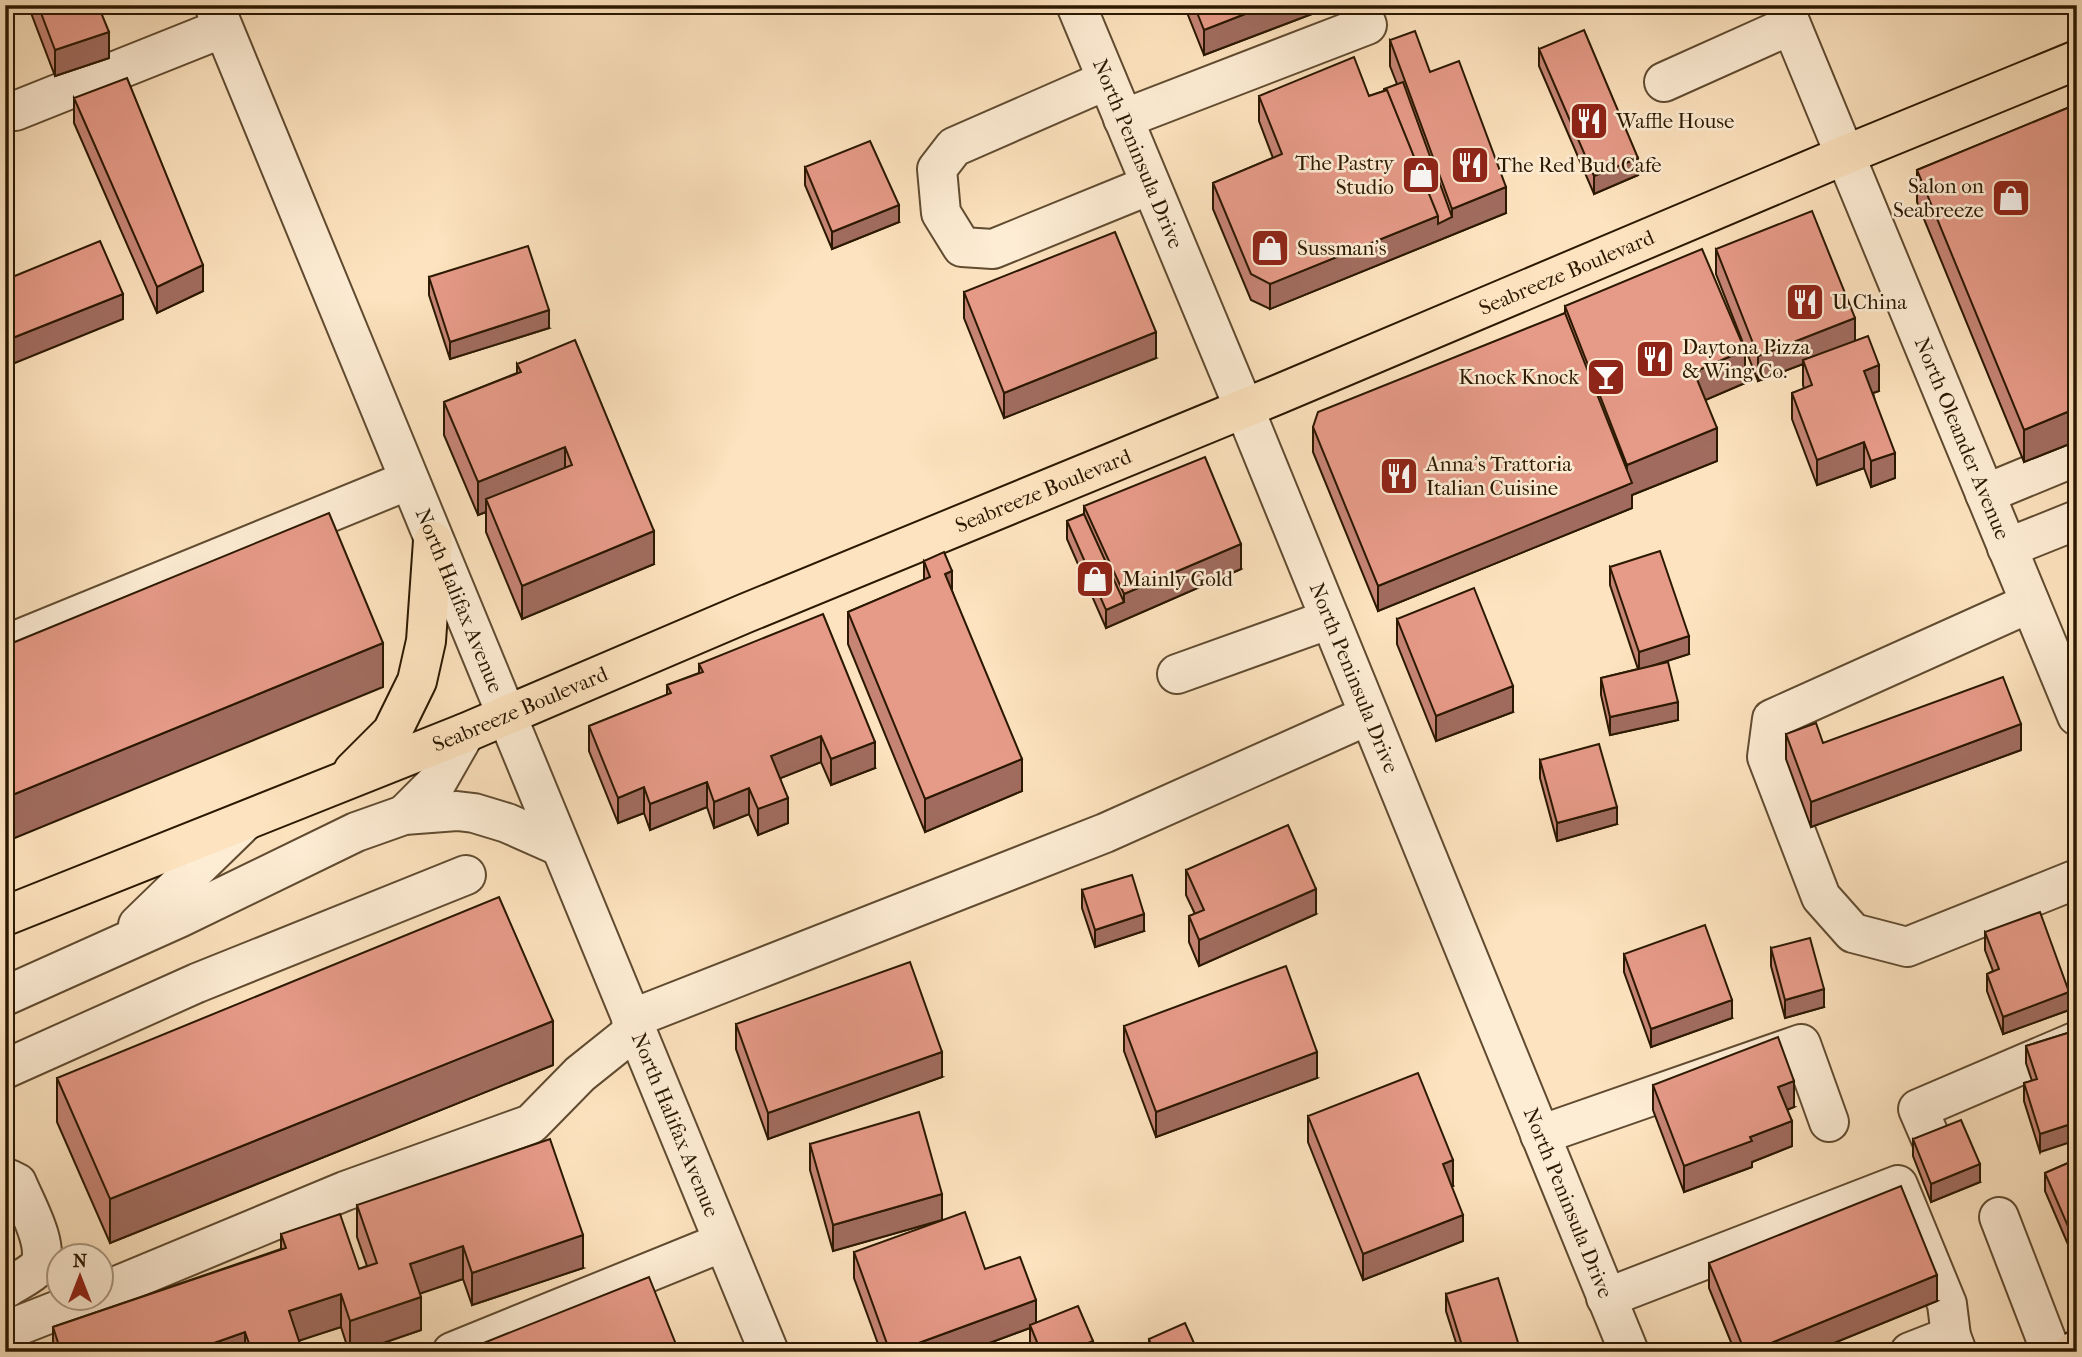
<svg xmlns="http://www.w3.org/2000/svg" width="2082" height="1357" viewBox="0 0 2082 1357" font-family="'IM FELL French Canon',serif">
<rect width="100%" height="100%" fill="#fde3bf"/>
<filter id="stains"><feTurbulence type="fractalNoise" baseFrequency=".00286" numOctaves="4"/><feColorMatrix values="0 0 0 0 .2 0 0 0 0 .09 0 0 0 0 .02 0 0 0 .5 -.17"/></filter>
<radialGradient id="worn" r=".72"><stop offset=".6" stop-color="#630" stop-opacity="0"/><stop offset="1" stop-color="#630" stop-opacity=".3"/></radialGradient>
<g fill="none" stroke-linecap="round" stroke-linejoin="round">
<!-- minor casing -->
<g stroke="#604b30" stroke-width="42">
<g id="minor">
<path id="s1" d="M214,5L769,1352"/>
<path id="s2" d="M1076,5L1244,408L1629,1352"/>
<path id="s3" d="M1783,5L2077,716"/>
<path d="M1107,80L954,147L937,169L941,213L962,247L993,249L1150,185"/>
<path d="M1664,82L1791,25"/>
<path d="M15,111L223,28"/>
<path d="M1123,119L1367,25L1359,5"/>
<path d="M1985,494L2077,456"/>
<path d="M2007,548L2077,520"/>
<path d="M2030,603L1772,719L1767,757L1821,897L1853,933L1907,947L2077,879"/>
<path d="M5,645L409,480"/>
<path d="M1177,674L1330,619"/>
<path d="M404,815L437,782L465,733"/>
<path d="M138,925L243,823"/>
<path d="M5,996L179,918L356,832L404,815L457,811L474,813L507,823L559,846"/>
<path d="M631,1019L1105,833L1369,715"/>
<path d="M5,1069L197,983L466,875"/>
<path d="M1540,1135L1801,1044L1829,1122"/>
<path d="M1934,1146L1918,1109L2077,1041"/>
<path d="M5,1180L9,1179L17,1183C25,1203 52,1249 38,1267C30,1276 15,1282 5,1289"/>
<path d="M1999,1217L2051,1352"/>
<path d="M102,1292L345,1191L531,1124L580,1074L635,1030"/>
<path d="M1606,1298L1898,1185L1947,1304L1951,1336L1957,1352"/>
<path d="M5,1331L89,1298"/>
<path d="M452,1352L723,1242"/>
<path d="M1910,1352L1951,1336"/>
</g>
</g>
<!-- major casing -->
<g stroke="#2b1801" stroke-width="42">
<g id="major">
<path d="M353,771L392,732L417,681L426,641L433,541"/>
<path id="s4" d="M5,916L465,733L746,613L1279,394L1845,155L2077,60"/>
<path d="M2073,1352L2077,1350"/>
</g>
</g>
<!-- minor -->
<use href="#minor" stroke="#feedd5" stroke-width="38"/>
<!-- major -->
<use href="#major" stroke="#fde3bf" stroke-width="38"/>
</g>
<!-- wall -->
<path fill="#c68475" stroke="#2b1801" stroke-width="2" d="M28,5H98L109,58L55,76Z
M1184,5H1325V9L1204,55Z
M1390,40L1430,72L1506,213L1270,309L1251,300L1213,209V183L1273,158L1259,121V96H1369L1384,91L1397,84L1390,66Z
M1539,49L1638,175L1594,194L1539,66Z
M74,98L203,291L157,313L74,123Z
M2077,104V441L2024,462L1917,202V170Z
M805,167L899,222L832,249L805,185Z
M1716,249L1855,341L1879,391L1873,393L1895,478L1871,487L1864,468L1817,485L1792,419V393L1804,389L1803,385V364L1758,381L1716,274Z
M429,277L549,328L450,359L429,295Z
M964,292L1156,358L1004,418L964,318Z
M1565,306L1745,383L1705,400L1717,461L1632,495V508L1378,611L1313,452V427L1565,313Z
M517,364L654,564L522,619L486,532V512L478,515L444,435V402L517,373Z
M1084,506L1241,569L1106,628L1067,539V521L1084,514Z
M924,561L952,591L1022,791L925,832L848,644V612L924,580Z
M1610,567L1689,654L1648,667L1678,720L1610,735L1601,695V678L1638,669L1610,585Z
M1397,619L1513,712L1436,741L1397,644Z
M699,664L875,768L831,785L821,762L780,778L788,823L758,835L749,814L714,828L707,807L650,830L644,813L618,823L589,751V726L667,695V685L699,673Z
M1786,734L1823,743L2021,750L1811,827L1786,759Z
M1540,760L1617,824L1557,841L1540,778Z
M1186,870L1316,914L1199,966L1189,942V916L1195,914L1186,895Z
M1082,890L1144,931L1095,947L1082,908Z
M1985,932L2069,1010L2003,1034L1987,991V974L1993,971L1985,950Z
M1771,948L1824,1007L1785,1018L1771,966Z
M1624,954L1732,1018L1651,1047L1624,972Z
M736,1024L942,1077L768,1139L736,1049Z
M1124,1026L1317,1078L1156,1137L1124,1051Z
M2077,1030L2040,1152L2024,1101V1083L2032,1081L2026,1063V1046Z
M553,1065L110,1243L57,1122V1078Z
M1653,1085L1794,1107L1787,1110L1792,1146L1752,1162V1167L1684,1192L1653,1110Z
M1308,1116L1453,1186L1451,1187L1463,1241L1363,1280L1308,1142Z
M1913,1139L1980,1182L1931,1202L1913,1156Z
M810,1144L942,1220L833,1251L810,1170Z
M2077,1159L2070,1249L2045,1191V1173Z
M357,1205L583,1268L472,1305L463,1279L420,1293L421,1330L357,1352H349L341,1327L299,1340L301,1352H53V1327L281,1249V1234L359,1269L367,1266L357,1237Z
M854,1252L985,1269L1036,1323L1093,1352H1034L1030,1343V1328L965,1352H881L854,1278Z
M1709,1263L1937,1301L1812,1352H1735L1709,1288Z
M1446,1294L1521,1352H1459L1446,1311Z
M1149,1339L1198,1352H1149Z"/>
<!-- shaded-wall -->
<path fill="#a16c5f" stroke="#2b1801" stroke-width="2" d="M413,5H436L413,12Z
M1268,5H1325V9L1204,55V30Z
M109,32V58L55,76V50Z
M1638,158V175L1594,194V176Z
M1506,187V213L1270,309V284L1438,216L1452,217V209Z
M899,205V222L832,249V232Z
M203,265V291L157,313V287Z
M123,294V319L5,367V341Z
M549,310V328L450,359V342Z
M1855,318V344L1803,360V364L1758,381V356Z
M1156,332V358L1004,418V393Z
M1745,350V383L1694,405V372Z
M1879,365V391L1864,396V371Z
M2077,408V441L2024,462V430Z
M1717,428V461L1632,495V508L1378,611V586L1627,485V465Z
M1864,442V468L1817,485V460Z
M565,447V479L486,499V512L478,515V482Z
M1895,453V478L1871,487V461Z
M654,531V564L522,619V586Z
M1241,544V569L1106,628V610L1124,602V594Z
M952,571V604L945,574Z
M1689,636V654L1639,670V652Z
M383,643V687L5,842V798Z
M1513,686V712L1436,741V716Z
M1678,702V720L1610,735V717Z
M2021,724V750L1811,827V802Z
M821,736V762L771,782V756Z
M875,742V768L831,785V759Z
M1022,759V791L925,832V799Z
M707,782V807L650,830V804Z
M644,787V813L618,823V798Z
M749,788V814L714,828V802Z
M788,798V823L758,835V809Z
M1617,807V824L1557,841V823Z
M1316,889V914L1199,966V940Z
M1144,914V931L1095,947V930Z
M1824,989V1007L1785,1018V1000Z
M2069,992V1010L2003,1034V1017Z
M1732,1000V1018L1651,1047V1029Z
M553,1021V1065L110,1243V1199Z
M942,1052V1077L768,1139V1113Z
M1317,1052V1078L1156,1137V1112Z
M1794,1081V1107L1778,1113V1087Z
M1792,1121V1146L1752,1162V1167L1684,1192V1166L1750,1137Z
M2077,1122V1140L2040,1152V1134Z
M1453,1160V1186L1443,1190V1164Z
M1980,1164V1182L1931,1202V1184Z
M942,1194V1220L833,1251V1225Z
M1463,1215V1241L1363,1280V1254Z
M2077,1228V1246L2070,1249V1231Z
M583,1235V1268L472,1305V1273Z
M463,1246V1279L410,1297V1264Z
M1937,1275V1301L1812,1352H1749Z
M341,1294V1327L289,1344V1311Z
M421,1297V1330L357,1352H350V1321Z
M1036,1300V1326L1030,1325V1328L965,1352H894Z
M245,1332V1352H200V1348Z
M1093,1341V1352H1067Z
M301,1347V1352H288Z"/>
<!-- building -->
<path fill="#e69a88" stroke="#2b1801" stroke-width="2" d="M38,5H98L109,32L55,50Z
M1194,5H1268L1204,30Z
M1584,30L1638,158L1594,176L1539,49Z
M1415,31L1430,72L1459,61L1506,187L1452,209L1390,40Z
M1354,57L1369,96L1387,90L1438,216L1270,284L1251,274L1213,183L1282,154L1259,96Z
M127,78L203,265L157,287L74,98Z
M1403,82L1452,217L1438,224V216L1387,90L1384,91V89Z
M2077,104V408L2024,430L1917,170Z
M870,141L899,205L832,232L805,167Z
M1812,211L1855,318L1758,356L1716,249Z
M1115,232L1156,332L1004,393L964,292Z
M100,241L123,294L5,341V280Z
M528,246L549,310L450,342L429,277Z
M1702,249L1745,350L1694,372L1717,428L1627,465L1565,306Z
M1565,313L1632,483L1378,586L1313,427L1318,412Z
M1868,336L1879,365L1864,371L1895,453L1871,461L1864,442L1817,460L1792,393L1812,385L1803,360Z
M575,340L654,531L522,586L486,499L572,465L565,447L478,482L444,402L521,372L517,364Z
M1205,457L1241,544L1124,594L1084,506Z
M329,513L383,643L5,798V646Z
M1084,514L1124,602L1106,610L1067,521Z
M1660,551L1689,636L1639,652L1610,567Z
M944,552L952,571L945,574L1022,759L925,799L848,612L930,577L924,561Z
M1474,588L1513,686L1436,716L1397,619Z
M823,614L875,742L831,759L821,736L771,756L788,798L758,809L749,788L714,802L707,782L650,804L644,787L618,798L589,726L671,693L667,685L703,672L699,664Z
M1668,662L1678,702L1610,717L1601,678Z
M2003,677L2021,724L1811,802L1786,734L1816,723L1823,743Z
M1599,744L1617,807L1557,823L1540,760Z
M1288,825L1316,889L1199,940L1189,916L1204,910L1186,870Z
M1132,875L1144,914L1095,930L1082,890Z
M499,897L553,1021L110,1199L57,1078Z
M2040,912L2069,992L2003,1017L1987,974L1999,969L1985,932Z
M1705,925L1732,1000L1651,1029L1624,954Z
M1810,938L1824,989L1785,1000L1771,948Z
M910,962L942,1052L768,1113L736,1024Z
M1286,966L1317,1052L1156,1112L1124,1026Z
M2077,1030V1122L2040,1134L2024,1083L2037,1079L2026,1046Z
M1778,1037L1794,1081L1778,1087L1792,1121L1750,1137L1752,1141L1684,1166L1653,1085Z
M1418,1073L1453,1160L1443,1164L1463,1215L1363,1254L1308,1116Z
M919,1112L942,1194L833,1225L810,1144Z
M1961,1120L1980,1164L1931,1184L1913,1139Z
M550,1139L583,1235L472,1273L463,1246L410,1264L421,1297L350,1321L341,1294L289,1311L301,1347L288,1352H252L245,1332L200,1348L201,1352H61L53,1327L286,1248L281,1234L340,1214L359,1269L377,1263L357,1205Z
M2077,1159V1228L2070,1231L2045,1173Z
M1901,1186L1937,1275L1749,1352H1745L1709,1263Z
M965,1212L985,1269L1020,1257L1036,1300L894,1352H890L854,1252Z
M649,1277L679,1352H485L481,1344Z
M1498,1278L1521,1352H1464L1446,1294Z
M1078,1306L1093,1341L1067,1352H1041L1030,1325Z
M1185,1323L1198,1352H1154L1149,1339Z"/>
<!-- icons -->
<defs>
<g id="restaurant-square" transform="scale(2.0125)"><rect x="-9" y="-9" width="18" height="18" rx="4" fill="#8f2418" stroke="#feedd5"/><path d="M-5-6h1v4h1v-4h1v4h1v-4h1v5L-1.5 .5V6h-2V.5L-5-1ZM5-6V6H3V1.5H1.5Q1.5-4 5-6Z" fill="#fff"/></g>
<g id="shop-square" transform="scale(2.0125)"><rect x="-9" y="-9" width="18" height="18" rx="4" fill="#8f2418" stroke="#feedd5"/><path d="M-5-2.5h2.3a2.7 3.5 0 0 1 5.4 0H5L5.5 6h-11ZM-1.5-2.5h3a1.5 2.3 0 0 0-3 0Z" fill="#fff"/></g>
<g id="bar-square" transform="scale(2.0125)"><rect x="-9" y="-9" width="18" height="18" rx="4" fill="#8f2418" stroke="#feedd5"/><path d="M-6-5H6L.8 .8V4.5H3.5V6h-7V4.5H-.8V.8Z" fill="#fff"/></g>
</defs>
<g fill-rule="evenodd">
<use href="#restaurant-square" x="1589" y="121"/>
<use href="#restaurant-square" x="1470" y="165"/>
<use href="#shop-square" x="1421" y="175"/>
<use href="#shop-square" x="2011" y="198"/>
<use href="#shop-square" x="1270" y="248"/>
<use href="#restaurant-square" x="1805" y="302"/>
<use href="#restaurant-square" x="1655" y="359"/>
<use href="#bar-square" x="1606" y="377"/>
<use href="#restaurant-square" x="1399" y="476"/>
<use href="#shop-square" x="1095" y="579"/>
</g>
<g text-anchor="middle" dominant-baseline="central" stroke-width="5" stroke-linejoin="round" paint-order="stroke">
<!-- poi labels -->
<g font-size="21" fill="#2b1801" stroke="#feedd5" text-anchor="start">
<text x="1616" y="121">Waffle House</text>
<text x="1394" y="163" text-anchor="end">The Pastry<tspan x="1394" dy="24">Studio</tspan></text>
<text x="1497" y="165">The Red Bud Cafe</text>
<text x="1984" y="186" text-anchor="end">Salon on<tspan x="1984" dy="24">Seabreeze</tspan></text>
<text x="1297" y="248">Sussman's</text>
<text x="1832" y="302">U China</text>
<text x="1682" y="347">Daytona Pizza<tspan x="1682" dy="24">&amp; Wing Co.</tspan></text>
<text x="1579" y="377" text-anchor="end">Knock Knock</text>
<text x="1426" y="464">Anna's Trattoria<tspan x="1426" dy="24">Italian Cuisine</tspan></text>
<text x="1122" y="579">Mainly Gold</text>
</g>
<!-- street labels -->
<g font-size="21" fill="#2b1801" stroke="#feedd5">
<text stroke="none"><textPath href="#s2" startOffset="161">North Peninsula Drive</textPath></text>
<text stroke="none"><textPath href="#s4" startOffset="1689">Seabreeze Boulevard</textPath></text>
<text stroke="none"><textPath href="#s3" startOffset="469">North Oleander Avenue</textPath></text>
<text stroke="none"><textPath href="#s4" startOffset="1122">Seabreeze Boulevard</textPath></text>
<text stroke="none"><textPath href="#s1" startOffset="644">North Halifax Avenue</textPath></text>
<text stroke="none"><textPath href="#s2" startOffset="728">North Peninsula Drive</textPath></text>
<text stroke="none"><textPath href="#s4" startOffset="555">Seabreeze Boulevard</textPath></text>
<text stroke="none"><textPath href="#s1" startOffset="1211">North Halifax Avenue</textPath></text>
<text stroke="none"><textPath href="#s2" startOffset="1295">North Peninsula Drive</textPath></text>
</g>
</g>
<!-- margin -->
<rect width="2082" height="1357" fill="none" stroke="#fde3bf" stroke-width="28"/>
<rect x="7" y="7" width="2068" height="1343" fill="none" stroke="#2b1801" stroke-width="3.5"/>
<rect x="14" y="14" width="2054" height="1329" fill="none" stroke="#2b1801" stroke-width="2"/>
<!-- north arrow -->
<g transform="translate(80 1277)"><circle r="33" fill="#feedd5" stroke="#aa9880" stroke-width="2"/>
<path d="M0-5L12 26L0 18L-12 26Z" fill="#8f2418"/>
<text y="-10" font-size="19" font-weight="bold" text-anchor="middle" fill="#2b1801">N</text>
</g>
<rect width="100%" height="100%" filter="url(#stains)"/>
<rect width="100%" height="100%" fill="url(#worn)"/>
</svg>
